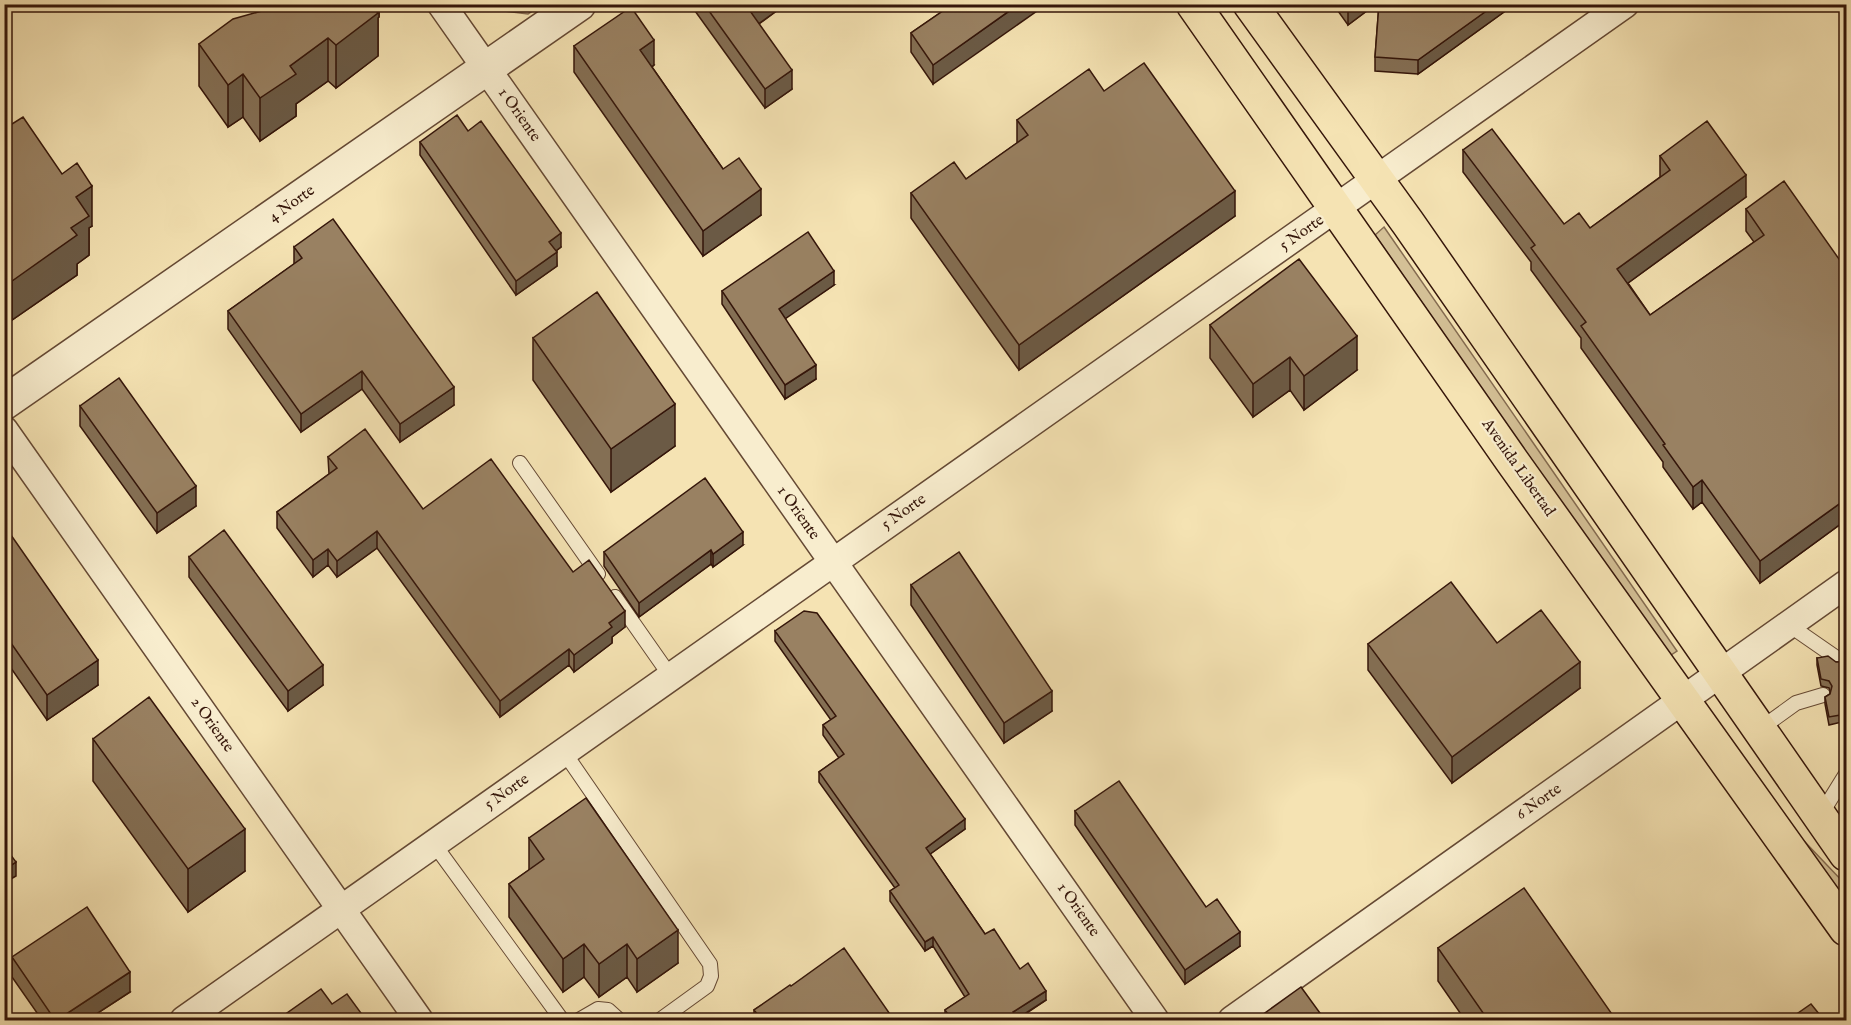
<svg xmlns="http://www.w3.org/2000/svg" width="1851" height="1025" viewBox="0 0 1851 1025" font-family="'IM FELL English',serif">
<defs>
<pattern id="park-dots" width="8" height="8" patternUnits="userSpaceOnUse" patternTransform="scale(1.5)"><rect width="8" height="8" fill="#d4c096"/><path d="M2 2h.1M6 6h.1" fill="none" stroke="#b7a480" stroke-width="1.8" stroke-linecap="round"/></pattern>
</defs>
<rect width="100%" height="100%" fill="#f5e3b3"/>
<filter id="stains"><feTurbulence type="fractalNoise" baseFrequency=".00333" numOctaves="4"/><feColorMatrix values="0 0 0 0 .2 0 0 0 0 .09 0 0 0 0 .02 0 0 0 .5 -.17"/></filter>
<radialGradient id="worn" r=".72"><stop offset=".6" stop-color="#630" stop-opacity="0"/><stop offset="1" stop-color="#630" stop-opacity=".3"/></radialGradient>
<!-- grass -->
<path fill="#d4c096" stroke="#846b50" stroke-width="1.5" d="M1384,227L1677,651L1668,657L1375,235Z
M1805,842L1846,885V908L1802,845Z"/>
<!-- park -->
<path fill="url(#park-dots)" stroke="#846b50" stroke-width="1.5" d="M499,5H542L528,14L504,11Z"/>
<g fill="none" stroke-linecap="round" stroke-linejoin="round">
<!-- service casing -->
<g stroke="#654934" stroke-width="16">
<path id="service" d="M520,463L598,574
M615,597L671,677
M1789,625L1841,661
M1760,729L1796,703L1823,695
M564,752L710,964L711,976L707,986L660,1020
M1820,816L1846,774
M434,844L562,1020
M579,1020L598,1009L608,1010L619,1020"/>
</g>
<!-- minor casing -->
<g stroke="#654934" stroke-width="30">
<path id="minor" d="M441,4L1155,1020
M4,430L419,1020
M184,1020L1625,4
M1232,1020L1846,584"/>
</g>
<!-- tertiary casing -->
<g stroke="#654934" stroke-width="36">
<path id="tertiary" d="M4,403L579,4"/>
</g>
<!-- primary casing -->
<g stroke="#35160a" stroke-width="36">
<path id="primary" d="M1193,4L1512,461L1846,929
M1250,4L1408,223L1846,854"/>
</g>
<!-- service -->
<use href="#service" stroke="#f8edce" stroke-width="14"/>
<!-- minor -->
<use href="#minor" stroke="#f8edce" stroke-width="27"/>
<!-- tertiary -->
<use href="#tertiary" stroke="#f8edce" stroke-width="33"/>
<!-- primary -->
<use href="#primary" stroke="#f5e3b3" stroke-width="33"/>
</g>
<!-- wall -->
<path fill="#846f54" stroke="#35160a" stroke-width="1.5" d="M379,4V17L378,18V56L336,88L328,81L296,104V116L260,141L243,117L228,127L199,86V44Z
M690,4H786L759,24L792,89L765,108Z
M953,4L933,84L911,52V33Z
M1333,4H1376L1348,25Z
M1379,4H1515L1418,74L1375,71V57Z
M1846,27V53L1841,45V31Z
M574,46L654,65L652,67L723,169L761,215L703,256L574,72Z
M1104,91L1235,216L1019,370L911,218V193L966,179L1017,143V120Z
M4,129L92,226L89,228V255L77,264V275L12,320L4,310Z
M468,131L561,247L556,251L557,266L516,295L420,155V142Z
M1463,150L1564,224L1590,228L1660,177V156L1746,197L1628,283L1650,315L1754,242L1746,231V209L1846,269V520L1760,583L1702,502L1693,509L1663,467V462L1581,348V338L1531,270V262L1463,172Z
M294,247L454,405L400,442L362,389L301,432L228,329V311L294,264Z
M834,285L785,318L816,379L785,399L722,304V291Z
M1210,325L1357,370L1304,410L1290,390L1253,417L1210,358Z
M533,338L675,446L611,492L533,380Z
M80,406L196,506L157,533L80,426Z
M328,457L423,509L573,572L625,627L612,637V643L574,672L569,665L500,717L377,548L337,577L328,565L313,577L277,528V512L329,474Z
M4,525L98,685L47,720L4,658Z
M743,545L713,567L711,564L639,617L604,566V552Z
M189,557L323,685L288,711L189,577Z
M911,585L1052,711L1004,743L911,605Z
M775,631L965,829L930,854L985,934L1020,969L1046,1000L1018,1019L1019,1020H945V1010L965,997L933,946L925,951L890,901V891L895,888L819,782V772L839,758L823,735V725L831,720L775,641Z
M1497,643L1580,688L1452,783L1368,670V644Z
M1817,658L1836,662H1844L1846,660V721L1829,725L1825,704V697L1830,694V691L1829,688L1821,686L1817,665Z
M93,739L245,871L188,912L93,781Z
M1075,811L1206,907L1240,946L1185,984L1075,825Z
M529,838L678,963L637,992L627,977L599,997L584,977L563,992L509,917V884L529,870Z
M1438,948L1616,1020H1465L1438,981Z
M12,957L130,992L87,1020H42L12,977Z
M791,986L894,1020H754V1010Z"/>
<!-- shaded-wall -->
<path fill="#6b5a45" stroke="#35160a" stroke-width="1.5" d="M359,4H379V17L378,18V56L336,88V45Z
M759,4H786L750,30V11Z
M1019,4H1047L933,84V65Z
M1357,4H1376L1348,25V11Z
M1496,4H1515L1418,74V60Z
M328,38V81L296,104V116L260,141V98L290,66Z
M654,40V65L640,75V50Z
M792,70V89L765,108V89Z
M243,74V117L228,127V85Z
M1746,175V197L1617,291V269Z
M92,186V226L89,228V255L77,264V275L12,320V281L71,228L76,197Z
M761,189V215L703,256V231Z
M1235,191V216L1019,370V345Z
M561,233V247L549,256V242Z
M557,252V266L516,295V281Z
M834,271V285L779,323V309Z
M1357,336V370L1304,410V376Z
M1290,357V390L1253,417V384Z
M816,365V379L785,399V385Z
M362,371V389L301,432V414Z
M454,387V405L400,442V424Z
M675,404V446L611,492V449Z
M1702,480V502L1693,509V487Z
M196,486V506L157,533V513Z
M1846,499V520L1760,583V561Z
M377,531V548L337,577V561Z
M743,532V545L713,567V554Z
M328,549V565L313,577V560Z
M711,550V564L639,617V603Z
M625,611V627L612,637V643L574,672V655L609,623Z
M569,649V665L500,717V701Z
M98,660V685L47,720V695Z
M1580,662V688L1452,783V757Z
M323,665V685L288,711V691Z
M1052,691V711L1004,743V723Z
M965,819V829L926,857V848Z
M245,829V871L188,912V869Z
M16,862V876L4,883V870Z
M678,930V963L637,992V959Z
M1240,932V946L1185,984V970Z
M933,937V946L925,951V942Z
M584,944V977L563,992V959Z
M627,944V977L599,997V964Z
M130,972V992L87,1020H57Z
M1046,991V1000L1015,1020L1013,1012Z"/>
<!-- building -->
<path fill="#998162" stroke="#35160a" stroke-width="1.5" d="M280,4H371L378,13L336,45L328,38L290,66L296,74L260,98L243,74L228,85L199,44L233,19L276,7Z
M704,4H759L750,11L792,70L765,89Z
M953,4H1019L933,65L911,33Z
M1343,4H1357L1348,11Z
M1379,4H1496L1418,60L1375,57Z
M631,7L654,40L640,50L723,169L739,158L761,189L703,231L574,46Z
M1846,27V39L1841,31Z
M1144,63L1235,191L1019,345L911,193L954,162L966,179L1028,135L1017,120L1089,69L1104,91Z
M457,115L468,131L481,121L561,233L549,242L557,252L516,281L420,142Z
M23,117L62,174L77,163L92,186L76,197L89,216L71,228L77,235L12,281L4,271V129Z
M1707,121L1746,175L1617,269L1650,315L1764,235L1746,209L1784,181L1846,269V499L1760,561L1702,480L1693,487L1663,445L1665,444L1581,326L1586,322L1531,248L1535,245L1463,150L1492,129L1564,224L1579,213L1590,228L1670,170L1660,156Z
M333,219L454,387L400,424L362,371L301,414L228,311L302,258L294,247Z
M808,232L834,271L779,309L816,365L785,385L722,291Z
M1299,259L1357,336L1304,376L1290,357L1253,384L1210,325Z
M597,292L675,404L611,449L533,338Z
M119,378L196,486L157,513L80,406Z
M365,429L423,509L491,459L573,572L589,560L625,611L609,623L612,627L574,655L569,649L500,701L377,531L337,561L328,549L313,560L277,512L337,468L328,457Z
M705,478L743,532L713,554L711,550L639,603L604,552Z
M4,525L98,660L47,695L4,633Z
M224,530L323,665L288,691L189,557Z
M959,552L1052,691L1004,723L911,585Z
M1451,582L1497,643L1541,610L1580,662L1452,757L1368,644Z
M804,611L817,613L965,819L926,848L985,934L994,929L1020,969L1028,963L1046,991L1013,1012L1019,1020H952L945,1010L969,994L933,937L925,942L890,891L899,885L819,772L844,754L823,725L836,716L775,631Z
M1828,656L1836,662H1844L1846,660V714L1829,717L1825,697L1830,694L1832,686L1829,681L1821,679L1817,658Z
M149,697L245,829L188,869L93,739Z
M1119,781L1206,907L1217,899L1240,932L1185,970L1075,811Z
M586,798L678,930L637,959L627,944L599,964L584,944L563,959L509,884L544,859L529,838Z
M4,846L16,862L4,870Z
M1524,888L1616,1020H1488L1438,948Z
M87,907L130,972L57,1020H55L12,957Z
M844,948L894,1020H762L754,1010L790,985L791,986Z
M1301,987L1325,1020H1255Z
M321,989L332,1004L347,994L366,1020H277Z
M1811,1004L1824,1020H1788Z"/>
<g text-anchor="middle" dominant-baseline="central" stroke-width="4.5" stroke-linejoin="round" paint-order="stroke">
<!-- street labels -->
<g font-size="16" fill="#35160a" stroke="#f8edce">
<text transform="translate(519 115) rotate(55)">1 Oriente</text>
<text transform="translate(292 204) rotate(-35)">4 Norte</text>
<text transform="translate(1302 233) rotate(-35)">5 Norte</text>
<text transform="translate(1518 468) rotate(55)">Avenida Libertad</text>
<text transform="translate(904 512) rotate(-35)">5 Norte</text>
<text transform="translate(798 513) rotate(55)">1 Oriente</text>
<text transform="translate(212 725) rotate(55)">2 Oriente</text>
<text transform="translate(507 792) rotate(-35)">5 Norte</text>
<text transform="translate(1539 802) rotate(-35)">6 Norte</text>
<text transform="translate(1078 910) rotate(55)">1 Oriente</text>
</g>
</g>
<!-- margin -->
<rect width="1851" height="1025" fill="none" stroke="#f5e3b3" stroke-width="24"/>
<rect x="6" y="6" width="1839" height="1013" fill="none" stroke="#35160a" stroke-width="3"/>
<rect x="12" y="12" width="1827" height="1001" fill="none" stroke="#35160a" stroke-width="1.5"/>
<rect width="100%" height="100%" filter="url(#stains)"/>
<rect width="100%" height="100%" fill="url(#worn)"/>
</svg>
